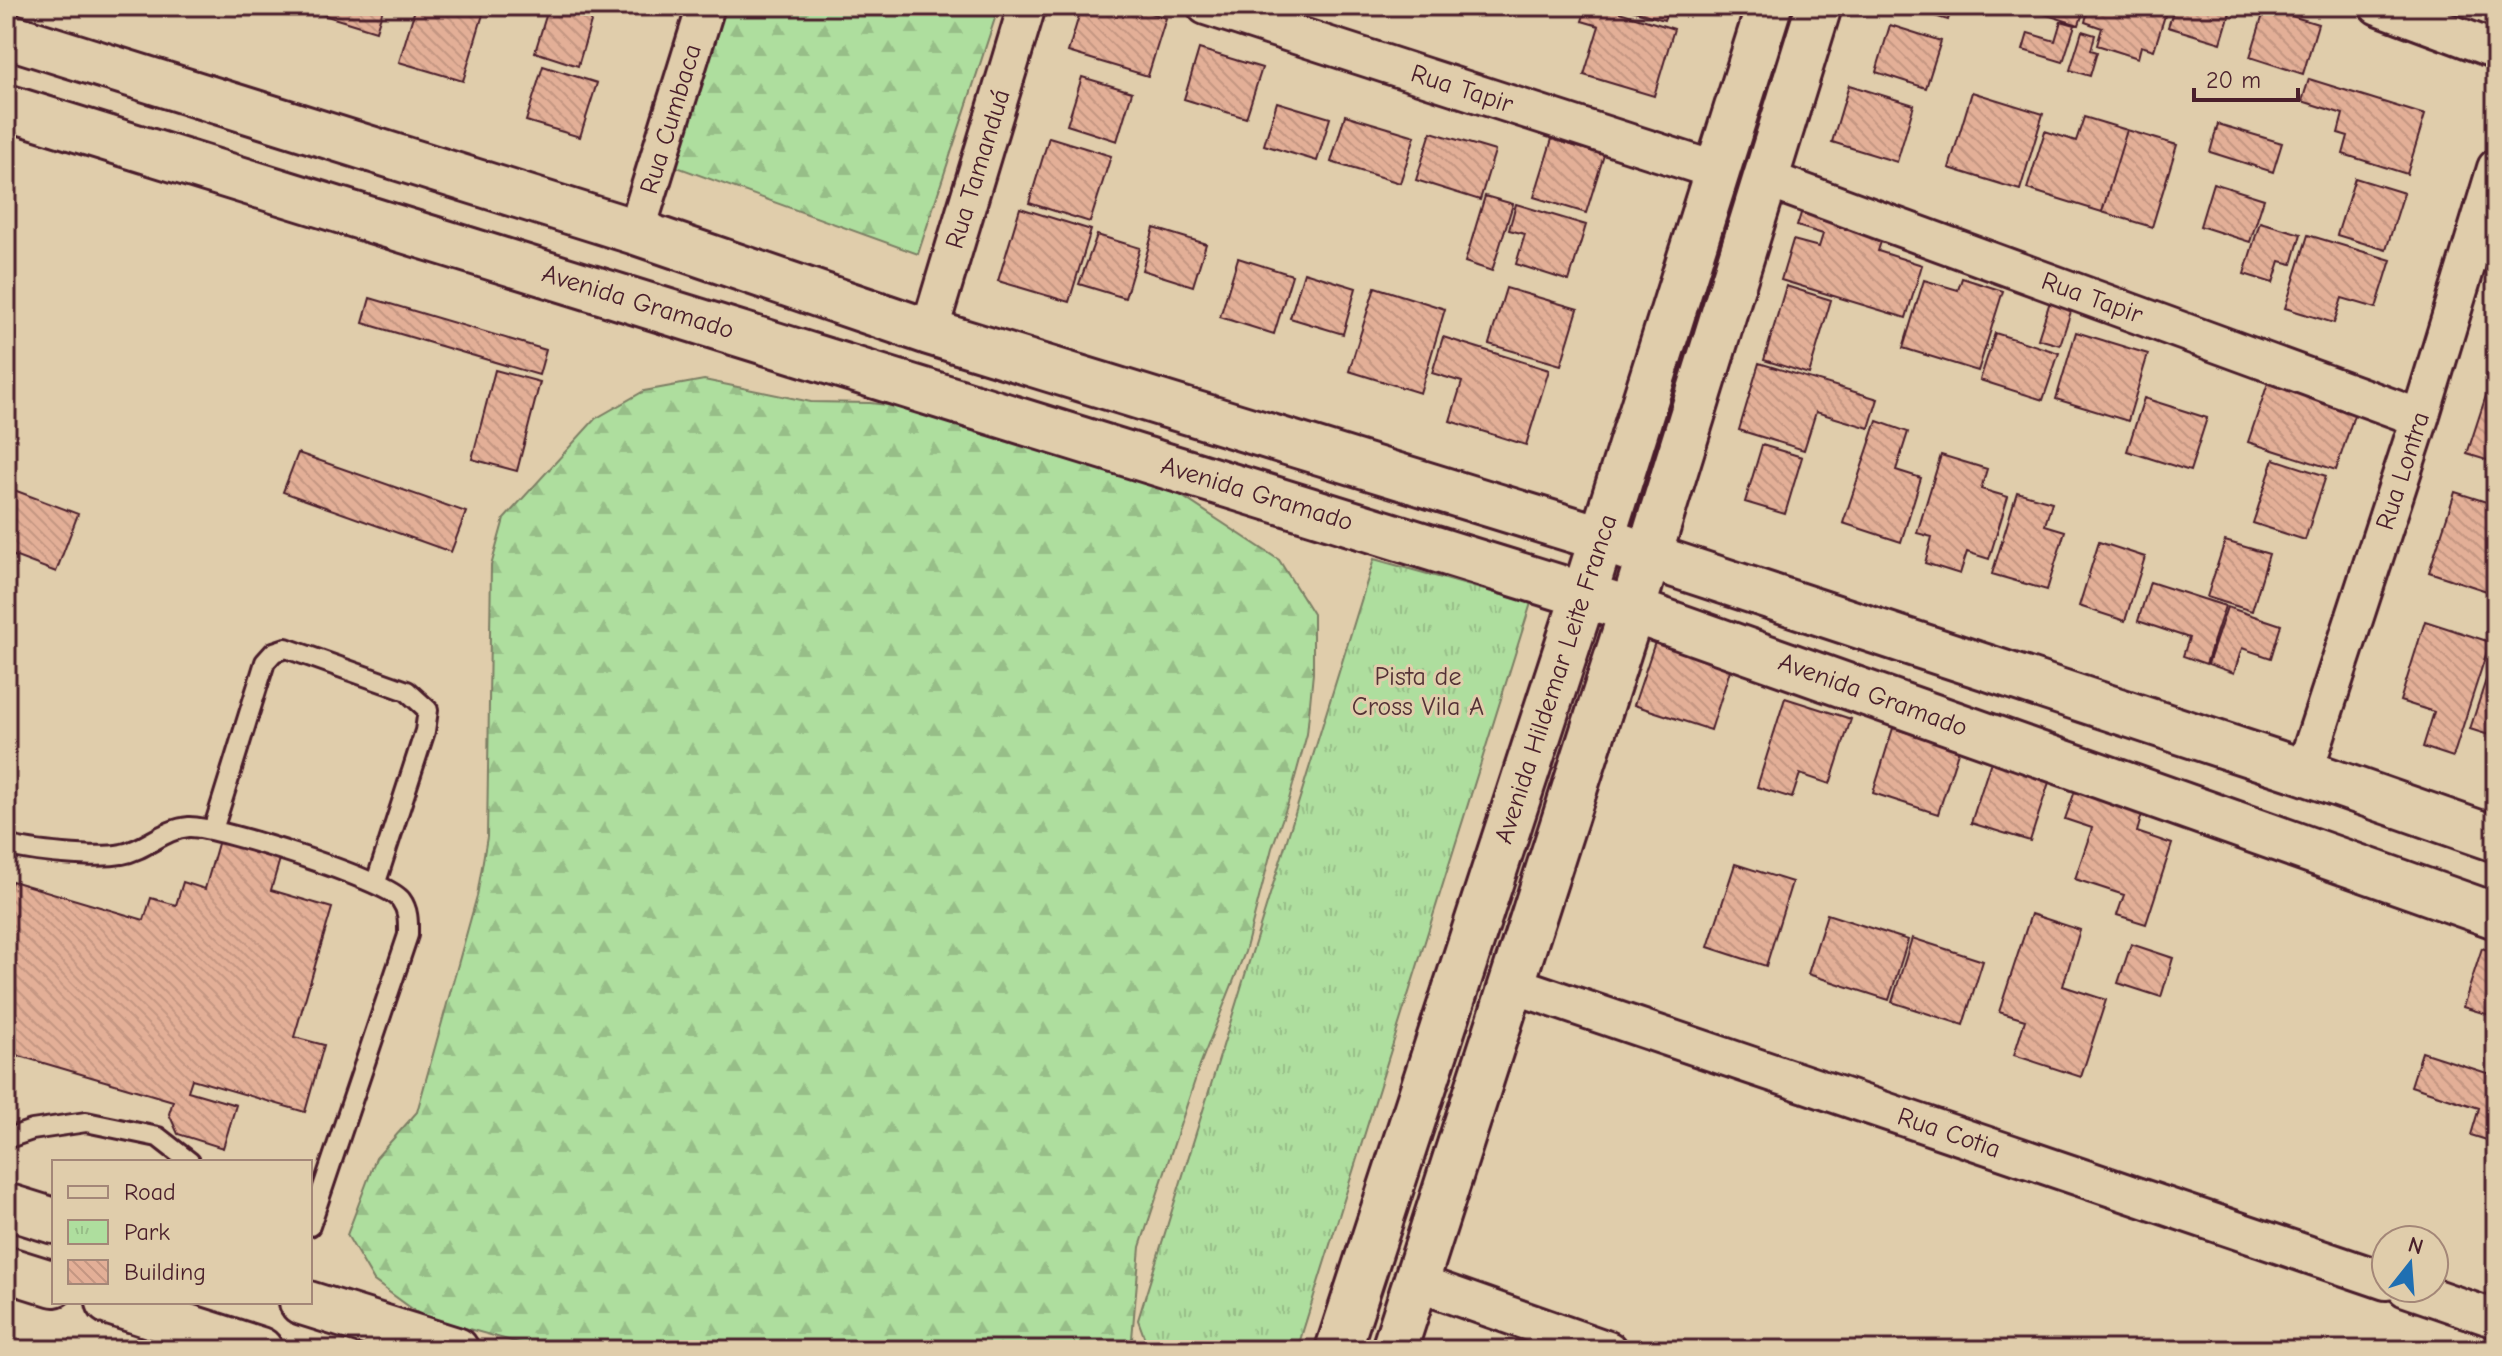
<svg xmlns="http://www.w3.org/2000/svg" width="2502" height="1356" viewBox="0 0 2502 1356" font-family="'Comic Neue',sans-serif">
<defs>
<pattern id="forest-firs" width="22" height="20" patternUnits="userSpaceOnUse" patternTransform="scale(2)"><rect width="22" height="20" fill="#aede9e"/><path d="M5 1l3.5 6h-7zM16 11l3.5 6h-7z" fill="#97be88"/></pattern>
<pattern id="park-tufts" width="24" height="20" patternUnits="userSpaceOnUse" patternTransform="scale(2)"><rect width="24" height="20" fill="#aede9e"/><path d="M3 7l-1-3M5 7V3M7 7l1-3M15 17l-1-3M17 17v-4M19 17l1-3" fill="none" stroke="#97be88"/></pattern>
<pattern id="building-back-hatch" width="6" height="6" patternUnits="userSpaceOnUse" patternTransform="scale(2)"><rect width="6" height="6" fill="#e3af97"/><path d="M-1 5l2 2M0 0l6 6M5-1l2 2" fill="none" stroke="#c49682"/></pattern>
</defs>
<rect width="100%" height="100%" fill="#e0cdab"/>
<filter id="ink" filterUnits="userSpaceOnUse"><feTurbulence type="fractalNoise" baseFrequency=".0125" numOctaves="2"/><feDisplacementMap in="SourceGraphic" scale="16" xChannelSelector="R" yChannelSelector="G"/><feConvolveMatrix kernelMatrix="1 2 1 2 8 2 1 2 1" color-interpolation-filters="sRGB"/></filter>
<g filter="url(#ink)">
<!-- forest -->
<path fill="url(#forest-firs)" stroke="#7c7e64" stroke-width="2" d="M724,6H999L918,254L674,166Z
M704,380L811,402L870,403L930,410L1171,489L1279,560L1313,614V673L1307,734L1288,803L1272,848L1245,952L1200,1065L1140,1247L1131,1350H544L422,1316L374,1281L347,1235L376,1158L417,1112L477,896L487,837L491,566L504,519L595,419L644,391Z"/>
<!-- park -->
<path fill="url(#park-tufts)" stroke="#7c7e64" stroke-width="2" d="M1374,559L1531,603L1297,1350H1149L1138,1320Z"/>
<!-- building -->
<path fill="url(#building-back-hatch)" stroke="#4a1f2b" stroke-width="2" d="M294,6H384L376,31Z
M416,6H436L454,11L455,6H468L484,11L463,81L399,62Z
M549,6H573L594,12L578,66L535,52Z
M1082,6H1128L1166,18L1148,76L1068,52Z
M1587,6H1600L1674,29L1654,96L1584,75L1599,26L1582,21Z
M1618,6H1669L1664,20Z
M1901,6H1952L1948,20Z
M2018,6H2085L2079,25Z
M2089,6H2168L2154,50L2141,46L2138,58L2097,45L2102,28L2085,22Z
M2175,6H2232L2221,43L2168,27Z
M2265,8L2318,24L2303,74L2250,57Z
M2061,21L2075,25L2063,62L2023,50L2028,33L2055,41Z
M1890,25L1941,41L1926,88L1876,72Z
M2082,31L2095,35L2091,50L2097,52L2090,76L2070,70Z
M1199,49L1262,68L1246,118L1184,99Z
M543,66L597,83L580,137L526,121Z
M1082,77L1132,92L1117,141L1067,125Z
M2309,79L2425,115L2407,174L2343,154L2348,136L2338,133L2343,114L2302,101Z
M1849,85L1914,105L1897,162L1832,142Z
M1972,92L2043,114L2020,190L1949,168Z
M1277,102L1330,118L1317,161L1264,145Z
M1345,115L1415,136L1400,183L1331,162Z
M2084,117L2127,130L2102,212L2027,189L2045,131L2076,141Z
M2218,124L2282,143L2273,172L2210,152Z
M2127,130L2177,145L2152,227L2102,212Z
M1431,132L1495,151L1480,200L1416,180Z
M1049,137L1111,156L1090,222L1029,203Z
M1552,139L1604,155L1586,213L1534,197Z
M2355,178L2404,193L2386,250L2337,235Z
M2213,183L2264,199L2250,242L2200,226Z
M1485,196L1513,204L1492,271L1465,262Z
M1516,204L1586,225L1569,281L1516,264L1525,234L1509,230Z
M1803,207L1884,232L1878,251L1922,265L1906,318L1781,280L1793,240L1819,247L1823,234L1797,226Z
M1020,208L1091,230L1069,302L998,281Z
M2260,222L2301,234L2292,264L2280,261L2273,283L2244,274Z
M1154,228L1206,244L1193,286L1142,270Z
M1097,235L1140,248L1125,298L1079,284Z
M2308,235L2391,260L2376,308L2342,298L2334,323L2285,308Z
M1238,258L1292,275L1274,334L1220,317Z
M1304,272L1356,288L1343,334L1290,318Z
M1962,278L2003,291L1978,371L1903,348L1924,280L1958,290Z
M1786,286L1831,300L1809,374L1764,360Z
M1375,287L1445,309L1420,393L1349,371Z
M1506,288L1578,309L1561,365L1489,344Z
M2054,289L2076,296L2060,345L2038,339Z
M370,298L546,350L539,375L363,323Z
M2076,332L2148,354L2128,421L2056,399Z
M1995,333L2059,353L2043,400L1980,380Z
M1443,337L1549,370L1526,445L1450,421L1462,382L1432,373Z
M1759,363L1878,399L1869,428L1816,412L1804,450L1739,430Z
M2496,365V463L2467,454Z
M495,370L540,382L517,471L472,459Z
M2270,377L2357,406L2336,470L2248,442Z
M2144,398L2207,418L2190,471L2127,451Z
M1877,421L1908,432L1896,470L1921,478L1901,542L1843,523Z
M1762,445L1802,457L1785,514L1745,502Z
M298,453L466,512L451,552L283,492Z
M1941,455L1987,469L1981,489L2008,497L1989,559L1967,552L1960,574L1925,563L1932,537L1917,533Z
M2274,459L2326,476L2305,540L2253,523Z
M6,487L78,514L56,572L6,553Z
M2017,492L2052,502L2045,525L2065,531L2047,590L1992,574Z
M2455,492L2496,505V594L2429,572Z
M2225,541L2269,554L2252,611L2207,597Z
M2099,542L2145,557L2125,621L2079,606Z
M2150,582L2225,606L2206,664L2183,656L2189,638L2138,621Z
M2227,607L2281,625L2271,658L2242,648L2234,673L2208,664Z
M2425,621L2490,642L2453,757L2423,747L2434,712L2400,701Z
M1656,639L1732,664L1711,730L1634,705Z
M2496,649V734L2495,737L2470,729Z
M1785,698L1851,719L1830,784L1800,774L1792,798L1757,787Z
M1893,728L1959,749L1938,814L1873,793Z
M1992,758L2051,776L2030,841L1971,823Z
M2079,780L2145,803L2137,832L2172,844L2146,924L2117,915L2124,895L2075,879L2092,828L2065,819Z
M219,840L280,859L271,890L332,908L294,1037L324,1045L305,1112L192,1079L188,1091L236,1105L223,1148L178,1134L169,1114L173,1101L6,1052V903L12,881L144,920L151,898L176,905L183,882L205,889Z
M1735,864L1792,882L1766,966L1708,947Z
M1827,914L1908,940L1889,1000L1808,974Z
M2031,914L2080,930L2063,986L2106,1000L2081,1077L2014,1055L2025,1020L1999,1012Z
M1912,938L1983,961L1963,1025L1892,1002Z
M2131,944L2173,958L2161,997L2118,983Z
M2482,948L2496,953V1017L2463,1007Z
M2422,1052L2496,1076V1143L2471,1135L2479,1108L2411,1086Z"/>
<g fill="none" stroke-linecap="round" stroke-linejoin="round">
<!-- service casing -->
<g stroke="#4a1f2b" stroke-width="24">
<path id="service" d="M213,830L265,662L274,652L286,648L407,691L428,710L425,731L376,882
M6,845C31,852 96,859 122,854C146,850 163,829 189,827C216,826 387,880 401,900C409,911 408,923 408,935L310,1226
M6,1139L32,1130L86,1122L158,1137L190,1162"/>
</g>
<!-- minor casing -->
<g stroke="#4a1f2b" stroke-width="42">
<path id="minor" d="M1206,6L1717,171
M2378,6L2496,50
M1764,178L2420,418
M636,232L706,6
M929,332L1027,6
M2304,772L2420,418L2496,168
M1511,984L2386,1281
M1415,1282L1608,1350
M2406,1288L2496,1319"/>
</g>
<!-- tertiary casing -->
<g stroke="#4a1f2b" stroke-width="50">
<path id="tertiary" d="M6,35L636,232L929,332L1600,538L1648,556L2304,772L2496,839
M6,107L1632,610L2496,916
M6,1206L54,1221
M6,1269L54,1284
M109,1302L260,1350
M302,1302L456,1350
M1338,1350L1584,595L1769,6
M1394,1350L1632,610L1819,6"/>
</g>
<!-- service -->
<use href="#service" stroke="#e0cdab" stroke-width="18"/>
<!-- minor -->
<use href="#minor" stroke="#e0cdab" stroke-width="36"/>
<!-- tertiary -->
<use href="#tertiary" stroke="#e0cdab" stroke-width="44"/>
</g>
</g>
<g text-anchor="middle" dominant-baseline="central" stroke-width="6" stroke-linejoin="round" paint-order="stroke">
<!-- street labels -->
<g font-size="26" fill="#4a1f2b" stroke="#e0cdab">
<text transform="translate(1462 89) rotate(18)">Rua Tapir</text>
<text transform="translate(671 119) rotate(-73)">Rua Cumbaca</text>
<text transform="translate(978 169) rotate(-73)">Rua Tamanduá</text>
<text transform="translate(2092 298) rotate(20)">Rua Tapir</text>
<text transform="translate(638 302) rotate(17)">Avenida Gramado</text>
<text transform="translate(2403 471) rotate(-72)">Rua Lontra</text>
<text transform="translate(1257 494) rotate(17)">Avenida Gramado</text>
<text transform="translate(1556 679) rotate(-72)">Avenida Hildemar Leite Franca</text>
<text transform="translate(1873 695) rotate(20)">Avenida Gramado</text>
<text transform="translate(1949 1133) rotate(19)">Rua Cotia</text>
</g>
<!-- park labels -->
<g font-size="26" fill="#543236" stroke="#e0cdab">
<text x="1418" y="677">Pista de<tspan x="1418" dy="30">Cross Vila A</tspan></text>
</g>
</g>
<!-- margin -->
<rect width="2502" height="1356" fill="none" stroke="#e0cdab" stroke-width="32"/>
<rect x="16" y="16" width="2470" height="1324" fill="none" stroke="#4a1f2b" stroke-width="3" filter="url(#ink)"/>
<!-- legend -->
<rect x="52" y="1160" width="260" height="144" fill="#e0cdab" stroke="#a48778" stroke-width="2"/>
<rect x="68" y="1186" width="40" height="12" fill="#e0cdab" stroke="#a48778" stroke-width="2"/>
<text x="124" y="1200" font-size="24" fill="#4a1f2b">Road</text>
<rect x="68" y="1220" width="40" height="24" fill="url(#park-tufts)" stroke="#a48778" stroke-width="2"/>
<text x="124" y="1240" font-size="24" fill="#4a1f2b">Park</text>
<rect x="68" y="1260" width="40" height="24" fill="url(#building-back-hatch)" stroke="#a48778" stroke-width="2"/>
<text x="124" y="1280" font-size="24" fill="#4a1f2b">Building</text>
<!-- north arrow -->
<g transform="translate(2410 1264) rotate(17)"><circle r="38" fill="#e0cdab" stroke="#a48778" stroke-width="2"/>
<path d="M0-6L14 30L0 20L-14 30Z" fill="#1f6fb2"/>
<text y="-12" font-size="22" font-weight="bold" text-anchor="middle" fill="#4a1f2b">N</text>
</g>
<!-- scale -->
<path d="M2194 88v12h104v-12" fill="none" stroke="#4a1f2b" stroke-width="4"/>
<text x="2206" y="88" font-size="24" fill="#4a1f2b" stroke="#e0cdab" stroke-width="6" paint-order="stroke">20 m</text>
</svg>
